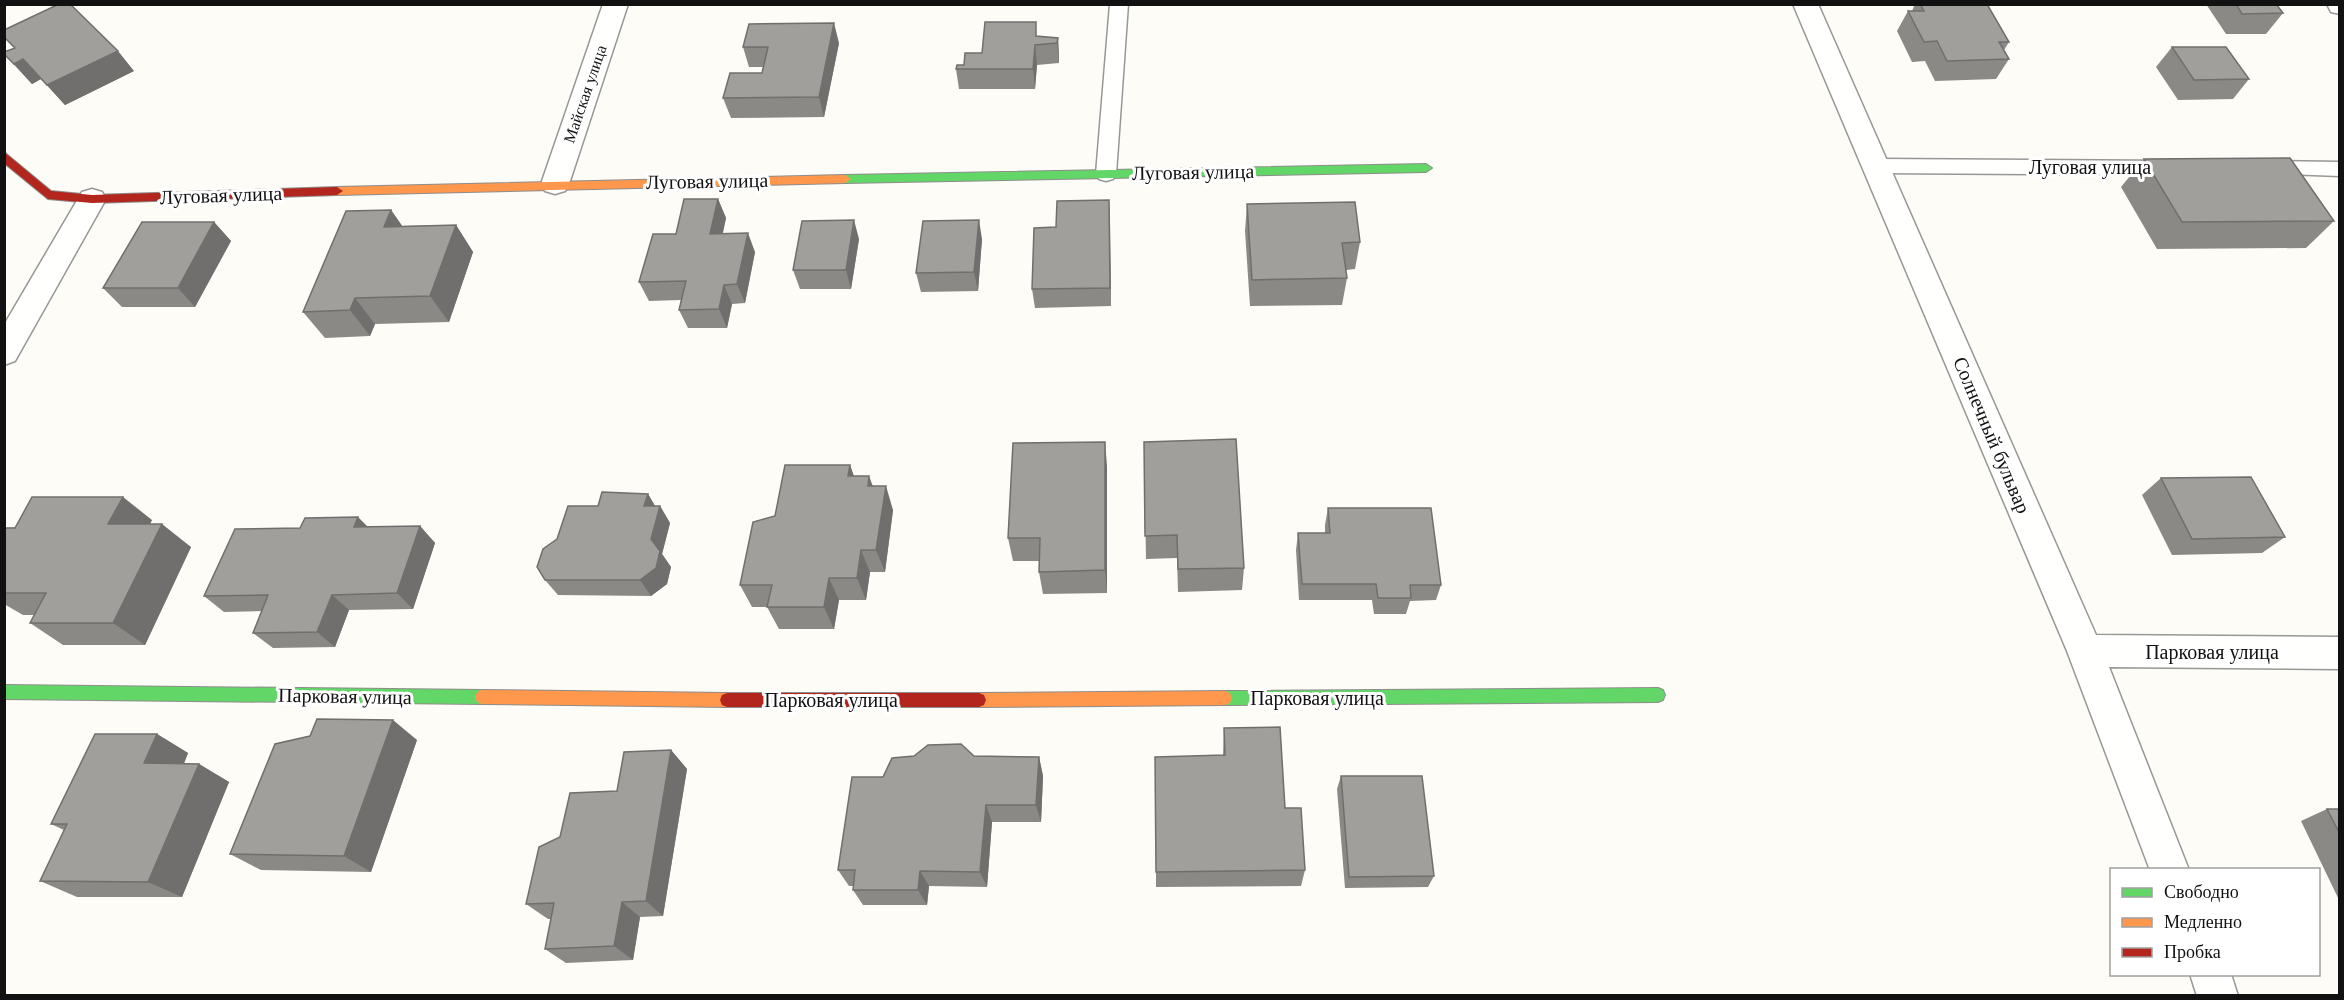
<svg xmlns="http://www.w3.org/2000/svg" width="2344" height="1000" viewBox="0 0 2344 1000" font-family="'Times New Roman',serif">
<rect width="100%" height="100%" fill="#fdfcf7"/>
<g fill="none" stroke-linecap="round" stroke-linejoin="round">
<!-- lane casing -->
<g stroke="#979795" stroke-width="3">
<path id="lane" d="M1110,4H1128L1116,174L1113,179L1106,181L1099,179L1096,174Z
M1877,159L2168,161L2175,163L2178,168L2175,173L2168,175L1877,173L1870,171L1867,166L1870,161Z
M2266,161L2340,162V176L2259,173L2256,168L2259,163Z"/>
</g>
<!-- street casing -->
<g stroke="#979795" stroke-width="3">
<path id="street" d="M603,4H628L569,184L565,191L555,194L545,191L541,184Z
M1793,4H1818L2096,635L2340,637V669L2109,667L2189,870H2150L2067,651Z
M2327,4H2340V14L2331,12Z
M92,189L102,192L106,199L15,361L4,365V325L82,192Z
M2190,974H2231L2238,996H2197Z"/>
</g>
<!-- fast casing -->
<g stroke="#8e8d8b" stroke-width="2">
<path id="fast" d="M1426,164L1432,168L1426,172L845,183L839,179L845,175Z
M4,685L482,690L487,692L489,697L487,702L482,704L4,699Z
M1658,688L1663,690L1665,695L1663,700L1658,702L1225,705L1220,703L1218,698L1220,693L1225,691Z"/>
</g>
<!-- slow casing -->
<g stroke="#8e8d8b" stroke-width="2">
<path id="slow" d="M845,175L851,179L845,183L337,195L331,191L337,187Z
M482,690L727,693L732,695L734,700L732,705L727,707L482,704L477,702L475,697L477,692Z
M1225,691L1230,693L1232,698L1230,703L1225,705L979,707L974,705L972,700L974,695L979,693Z"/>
</g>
<!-- jam casing -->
<g stroke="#8e8d8b" stroke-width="2">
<path id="jam" d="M4,152L51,191L92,195L337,187L343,191L337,195L92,203L48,199L4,163Z
M727,693H979L984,695L986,700L984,705L979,707H727L722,705L720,700L722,695Z"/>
</g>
<!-- lane -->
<use href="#lane" fill="#fffffe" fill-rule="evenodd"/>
<!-- street -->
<use href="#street" fill="#fffffe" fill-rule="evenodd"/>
<!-- fast -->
<use href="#fast" fill="#63d668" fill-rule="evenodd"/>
<!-- slow -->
<use href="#slow" fill="#ff974d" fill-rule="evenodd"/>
<!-- jam -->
<use href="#jam" fill="#b3261e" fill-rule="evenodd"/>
</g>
<!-- wall -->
<path fill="#8a8986" d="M736,4H780V6H737Z
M1915,4H1987L2009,42L2004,50L2009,59L1996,79L1935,81L1925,61L1912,62L1897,31L1908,11H1912Z
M2206,4H2276L2283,13L2266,34H2226Z
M1038,36L1058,38L1059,58V63L1037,65L1035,89H959L956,69L982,53Z
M4,37L134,71L65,105L41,79L32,84L4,54L14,48Z
M839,43L824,117L731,118L723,98L762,73L763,67H749L743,47Z
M2172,47L2249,79L2233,99L2178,100L2156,67Z
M2144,159L2334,221L2306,248L2157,249L2121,187Z
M718,199L726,218L723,233L755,252L745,303L732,304L727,328H688L679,310L681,300L649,301L639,282L676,234Z
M1109,200L1111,306L1035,308L1032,289L1056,227Z
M1247,204L1360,242L1355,269L1346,270L1347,278L1342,305L1250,306L1245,231Z
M391,210L402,226L456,225L473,252L449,322L375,324L370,336L325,338L303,312Z
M214,222L231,241L195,307H122L103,288Z
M859,239L851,289H800L793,270Z
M982,239L978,291L921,292L916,273Z
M1144,442L1244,568L1242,590L1178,592L1177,558L1146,559Z
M850,465L854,476L873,486L893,510L885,572H870L866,600H839L834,629H779L767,607H752L740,585L775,516Z
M1107,466V593L1043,594L1039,572L1040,561H1013L1008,538Z
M2161,478L2285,537L2262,553L2172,555L2142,495Z
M648,494L655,506H660L670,523L662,554L671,567L667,584L651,596L558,595L545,580L557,539L598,506Z
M1328,508L1441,585L1436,600L1410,601L1406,614H1374L1372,600H1299L1296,550L1298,533H1325V525Z
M152,520L150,524L191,547L145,645H63L30,623L34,615H23L4,604V528Z
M420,526L435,543L413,609L349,610L335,647L273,648L253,633L262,611L224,612L204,596L368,527Z
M1224,728L1285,808L1305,870L1301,886L1156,887V872L1223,755Z
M157,734L188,753L184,764H199L229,782L182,897H77L40,881L64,830L51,824Z
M417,740L371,872L261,870L230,854Z
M671,750L687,769L663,916L640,917L633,960L566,963L545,949L551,919H548L526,904L560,837L617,791Z
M974,756L1039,757L1043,776L1041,822H992L987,887L929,886L927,905H863L853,890V886H849L838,870L883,777Z
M1341,776L1434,876L1428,887L1345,888L1337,789Z
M2327,809H2340V902L2301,821Z"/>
<!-- shaded-wall -->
<path fill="#716f6d" d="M834,23L839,43L824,117L819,97Z
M1058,38L1059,58V63L1057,43Z
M1035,45L1037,65L1035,89L1033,69Z
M118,51L134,71L65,105L47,85Z
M23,59L41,79L32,84L14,64Z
M718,199L726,218L718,253L710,234Z
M1109,200L1110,220L1111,306L1110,288Z
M391,210L410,237L384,227Z
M854,220L859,239L851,289L846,270Z
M979,220L982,239L978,291L974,272Z
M214,222L231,241L195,307L178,288Z
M456,225L473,252L449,322L430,296Z
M748,233L755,252L745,303L737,284Z
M724,285L732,304L727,328L719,309Z
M355,298L375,324L370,336L350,310Z
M1105,442L1107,466V593L1105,570Z
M850,465L858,489L848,476Z
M869,476L878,500L868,486Z
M886,486L893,510L885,572L876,550Z
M648,494L658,511L644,506Z
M123,497L152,520L138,547L108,524Z
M660,506L670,523L662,554L671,567L667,584L651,596L640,580Z
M358,517L375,534L354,527Z
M162,524L191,547L145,645L113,623Z
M420,526L435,543L413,609L397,593Z
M861,550L870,572L866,600L857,578Z
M829,578L839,600L834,629L824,607Z
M332,595L349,610L335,647L317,632Z
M393,720L417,740L371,872L344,856Z
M157,734L188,753L176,781L144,763Z
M671,750L687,769L663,916L646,901Z
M1039,757L1043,776L1041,822L1036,805Z
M199,764L229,782L182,897L148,882Z
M986,805L992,822L987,887L980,872Z
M920,871L929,886L927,905L918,890Z
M622,902L640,917L633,960L614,946Z"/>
<!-- building -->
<path fill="#a19f9c" stroke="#716f6d" stroke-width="1.5" d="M59,4H70L118,51L47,85L23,59L14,64L4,54V52L15,48L4,37V30Z
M1920,4H1987L2009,42H1999L2009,59L1947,61L1937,41L1924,42L1908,11H1924Z
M2236,4H2276L2283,13L2242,14Z
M985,22H1036V36L1058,38L1057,43L1035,45L1033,69H956L957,65H964L965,53H982Z
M834,23L819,97L723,98L730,73H762L768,47H743L749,24Z
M2172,47H2226L2249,79L2194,80Z
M2290,158L2334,221L2182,222L2144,159Z
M684,199H718L710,234L748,233L737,284L724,285L719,309L679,310L686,281L639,282L653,234H676Z
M1109,200L1110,288L1032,289L1034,228L1056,227L1057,201Z
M1355,202L1360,242L1342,243L1347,278L1252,280L1247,204Z
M391,210L384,227L456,225L430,296L355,298L350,310L303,312L346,211Z
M854,220L846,270H793L802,221Z
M979,220L974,272L916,273L923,221Z
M142,222H214L178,288H103Z
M1236,439L1244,568L1178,569L1177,535L1145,536L1144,442Z
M1105,442V570L1039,572L1040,538H1008L1013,443Z
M785,465H850L848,476H869L868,486H886L876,550H861L857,578H829L824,607H767L772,585H740L753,522L775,516Z
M2251,477L2285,537L2192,539L2161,478Z
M602,492L648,494L644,506H660L651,539L660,551L656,568L640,580H545L537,567L543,549L557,539L568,506H598Z
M32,497H123L108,524H162L113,623H30L46,593H4V528H15Z
M1328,508H1431L1441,585H1410L1411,598H1378L1376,584H1302L1298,533H1330Z
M358,517L354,527L420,526L397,593L332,595L317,632L253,633L268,595L204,596L235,529L300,528L305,518Z
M317,719L393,720L344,856L230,854L275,744L310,736Z
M1280,727L1285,808H1301L1305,870L1156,872L1155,757L1225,755L1224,728Z
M95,734H157L144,763L199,764L148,882L40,881L67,824H51Z
M961,744L974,756L1039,757L1036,805H986L980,872L920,871L918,890H853L855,870H838L852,777H883L892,758L914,756L928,745Z
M671,750L646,901L622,902L614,946L545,949L554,903L526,904L539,847L560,837L570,793L617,791L624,752Z
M1341,776H1422L1434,876L1349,877Z
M2327,809H2340V834Z"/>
<g text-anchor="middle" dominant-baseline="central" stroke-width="6" stroke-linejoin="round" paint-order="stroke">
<!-- far-street labels -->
<g font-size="16" fill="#111" stroke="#fff">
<text transform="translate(585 94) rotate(-71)">Майская улица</text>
</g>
<!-- street labels -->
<g font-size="20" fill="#111" stroke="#fff">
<text x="2090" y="167">Луговая улица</text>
<text transform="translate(1193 172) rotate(-1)">Луговая улица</text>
<text transform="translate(707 181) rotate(-1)">Луговая улица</text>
<text transform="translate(221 195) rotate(-2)">Луговая улица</text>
<text transform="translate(1992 435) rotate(67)">Солнечный бульвар</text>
<text x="2212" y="652">Парковая улица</text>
<text transform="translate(345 696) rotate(1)">Парковая улица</text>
<text x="1317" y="698">Парковая улица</text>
<text x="831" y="700">Парковая улица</text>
</g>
</g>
<!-- border -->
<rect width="2344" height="1000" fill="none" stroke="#111111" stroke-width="12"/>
<!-- legend -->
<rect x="2110" y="868" width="210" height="108" fill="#ffffff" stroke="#a0a0a0" stroke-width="1.5"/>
<rect x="2122" y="888" width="30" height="9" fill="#63d668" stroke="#a0a0a0" stroke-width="1.5"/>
<text x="2164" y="898" font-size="18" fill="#111111">Свободно</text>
<rect x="2122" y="918" width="30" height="9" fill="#ff974d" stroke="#a0a0a0" stroke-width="1.5"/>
<text x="2164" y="928" font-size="18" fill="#111111">Медленно</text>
<rect x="2122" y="948" width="30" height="9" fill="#b3261e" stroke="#a0a0a0" stroke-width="1.5"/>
<text x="2164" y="958" font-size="18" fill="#111111">Пробка</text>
</svg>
